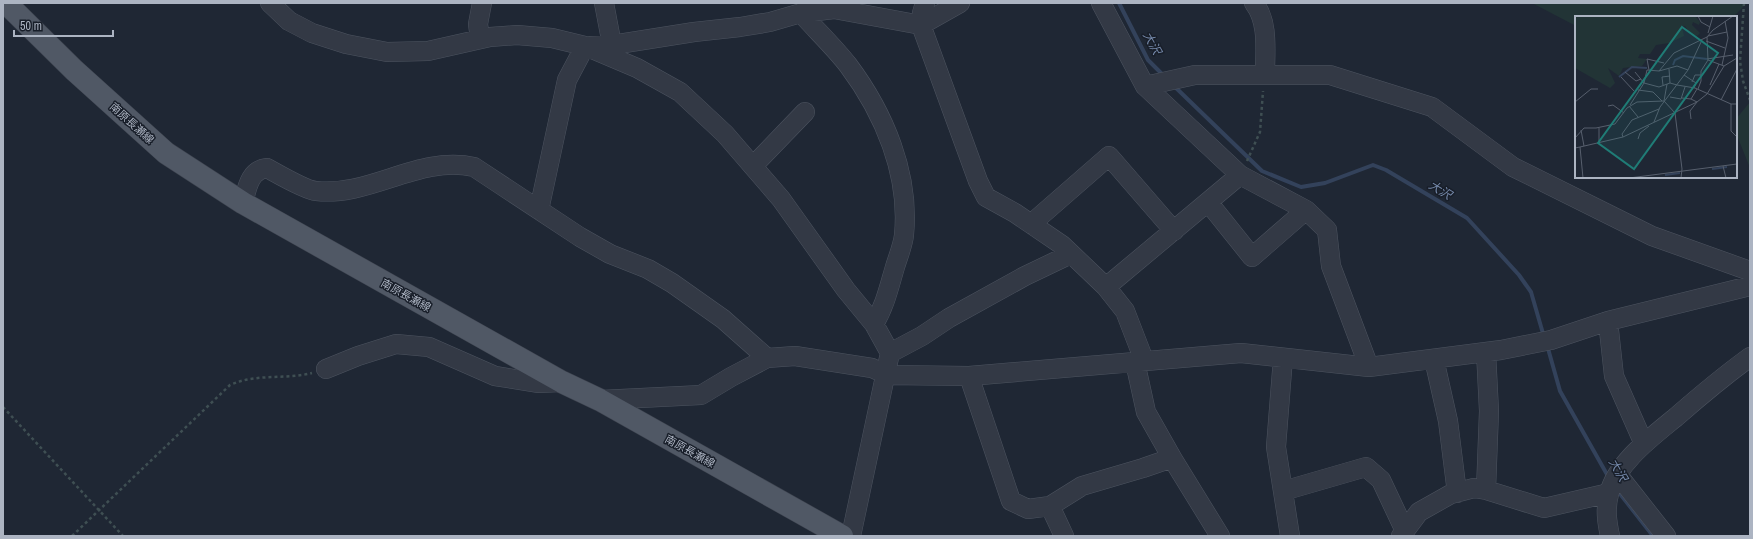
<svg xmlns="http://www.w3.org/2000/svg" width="1753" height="539" viewBox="0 0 1753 539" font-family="'Archivo Narrow','Noto Sans JP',sans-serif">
<rect width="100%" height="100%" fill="#1f2734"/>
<!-- green -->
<path fill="#223436" d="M1532,3H1747L1733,17H1576V26Z
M1750,102V168L1736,133V119Z"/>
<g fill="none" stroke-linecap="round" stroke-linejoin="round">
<!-- stream -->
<path stroke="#33425b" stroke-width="4" d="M1119,3L1148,60L1163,75
M1174,86L1262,171L1301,187L1325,183L1373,165L1386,170L1467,218L1519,275L1531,292L1544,337
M1547,345L1560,391L1609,478
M1617,490L1653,536"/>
<!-- minor casing -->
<g stroke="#4d5460" stroke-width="20">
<path id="minor" d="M270,3L289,21L312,33L346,44L387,52L428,51L490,37L517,35L552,38L585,46L637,68L680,92L725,134L781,199L846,290L874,324L890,353L851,536
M604,3L612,45
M925,3L922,13L921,25L978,181L986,197L1015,213L1062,245L1106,287L1125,311L1142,355L1143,361
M1101,3L1145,86L1240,175L1306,210L1327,230L1331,266L1369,367
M1254,3C1269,22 1265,51 1265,74
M801,13C816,30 834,47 848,65C884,113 910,174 904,235C903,245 898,257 895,267C889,287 885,306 874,324
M480,39L478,24L482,3
M590,46L612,45L694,32L740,27L770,22L801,13L834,9L921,25L960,3
M1145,86L1195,75H1330L1432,107L1513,167L1652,236L1750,271
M753,166L805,112
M1208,202L1252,257L1306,210
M243,203C247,189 249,170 267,168C278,174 305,190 316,191C371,197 418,155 474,167L580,237L610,254L648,269L672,283L723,319L767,358
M539,210L567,80L585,46
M1031,224L1109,156L1174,231
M1106,287L1240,175
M1608,321L1614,376L1644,444
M1486,352L1489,411L1486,490
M890,353L922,336L949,318L1025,276L1071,254
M1283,358L1276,447L1290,536
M1434,359L1448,421L1457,493
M1135,362L1146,412L1172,458L1220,536
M326,369L358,356L396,344L429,347L495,376L539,383L562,382
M969,376L1011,501L1028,509L1050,506L1082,486L1143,468L1172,458
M600,400L701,395L731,377L767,358L795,356L872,368L887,375L969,376L1241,353L1369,367L1501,350L1551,340L1608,321L1750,286
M1618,475L1666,536
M1283,491L1366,467L1381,480L1405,531
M1050,506L1064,536
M1401,536L1419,512L1451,494L1474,488L1486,490L1544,508L1609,493
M1610,536C1607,522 1605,509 1609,494C1616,463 1653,436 1676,417C1700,396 1724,376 1750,357"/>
</g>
<!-- major casing -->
<g stroke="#3c424e" stroke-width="23">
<path id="major" d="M6,3L74,70L166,153L243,203L562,382L600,400L842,536"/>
</g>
<!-- path -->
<path stroke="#3f4f53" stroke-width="2.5" stroke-dasharray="3 3" stroke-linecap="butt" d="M1744,3L1740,61L1743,81L1750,100
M1247,161L1260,132L1263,91
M3,407L123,536
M72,536L230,385C256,373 285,380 312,373"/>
<!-- minor -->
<use href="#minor" stroke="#333945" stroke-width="19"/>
<!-- major -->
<use href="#major" stroke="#505865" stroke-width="22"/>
</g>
<g text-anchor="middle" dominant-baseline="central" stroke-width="3" stroke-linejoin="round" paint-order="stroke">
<!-- street labels -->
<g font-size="11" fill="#acb4c2" stroke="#181e29">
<text transform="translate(132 123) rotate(42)">南原長瀬線</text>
<text transform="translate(406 295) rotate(29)">南原長瀬線</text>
<text transform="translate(690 451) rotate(29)">南原長瀬線</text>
</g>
<!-- water labels -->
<g font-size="12" font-style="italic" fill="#7589aa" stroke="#181e29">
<text transform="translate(1152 43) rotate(61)">大沢</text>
<text transform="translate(1440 190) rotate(31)">大沢</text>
<text transform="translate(1618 470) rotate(60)">大沢</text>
</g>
</g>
<!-- overview -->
<g transform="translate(1575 16)">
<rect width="162" height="162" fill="#1f2734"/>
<path d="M0,0H120L125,6L124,9L118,6L117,9L125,17L122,20L115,18L110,10L107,11L109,20L94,27L81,29L75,38H65L63,42L72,43L67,50L48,52L44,60L33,52L40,67L35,72L0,52Z" fill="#223436"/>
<path fill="none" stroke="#33425b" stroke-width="2" d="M98,49L100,44L108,40L132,43M44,61L57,51L72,52M137,153L152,151M90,159L105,157"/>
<path fill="none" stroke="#575f6d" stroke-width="1" d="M123,0L126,6L135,11M133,17L138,0M133,20L152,16M132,21L133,44L149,50M132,21L138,14L158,0M131,25L150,32M132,43L158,39M147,49L153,22L150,5M94,53L95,67M74,54L72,43L89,47M84,55L99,37L132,21M50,56L61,65L66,63M60,56L69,67L84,71L95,67L102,69M109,59L121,67L119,72M46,61L59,75M117,66L120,59H126M88,69L87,61L95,60M102,69L120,72L156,88H162M135,69L144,48M123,73L126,65V55L133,44M63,74L78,76L87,85M95,81L106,83L110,71M107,82L116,83L122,73M146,84L162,53M89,85L92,68M0,86L16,73H23M156,88V115L161,120M55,89L69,67L72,54L84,55L102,50L113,54M33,90L38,89L49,97M54,90L63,101M116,103L115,95L122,86L116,83M79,106L85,91L113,54L127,24M24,112V127M6,114L9,130M48,121L47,118L57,104L84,93M0,122L9,112H21L40,108L52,92L62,86L89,85L100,97L107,153L106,162M63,123L65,117L74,110M5,131L48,121L122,86L132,78L149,50L162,42M0,132L5,131L8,162M148,150L151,162M54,162L162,148"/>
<path fill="#1f7c76" fill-opacity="0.15" stroke="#1f7c76" stroke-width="2" d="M107,11L143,37L59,153L23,127Z"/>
<rect width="162" height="162" fill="none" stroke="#acb4c2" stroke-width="2"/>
</g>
<!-- border -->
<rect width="1753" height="539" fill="none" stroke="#acb4c2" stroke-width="8"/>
<!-- scale -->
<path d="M14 30v6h99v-6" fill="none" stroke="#acb4c2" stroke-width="2"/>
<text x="20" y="30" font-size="12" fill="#acb4c2" stroke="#181e29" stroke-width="3" paint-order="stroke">50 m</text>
</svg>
